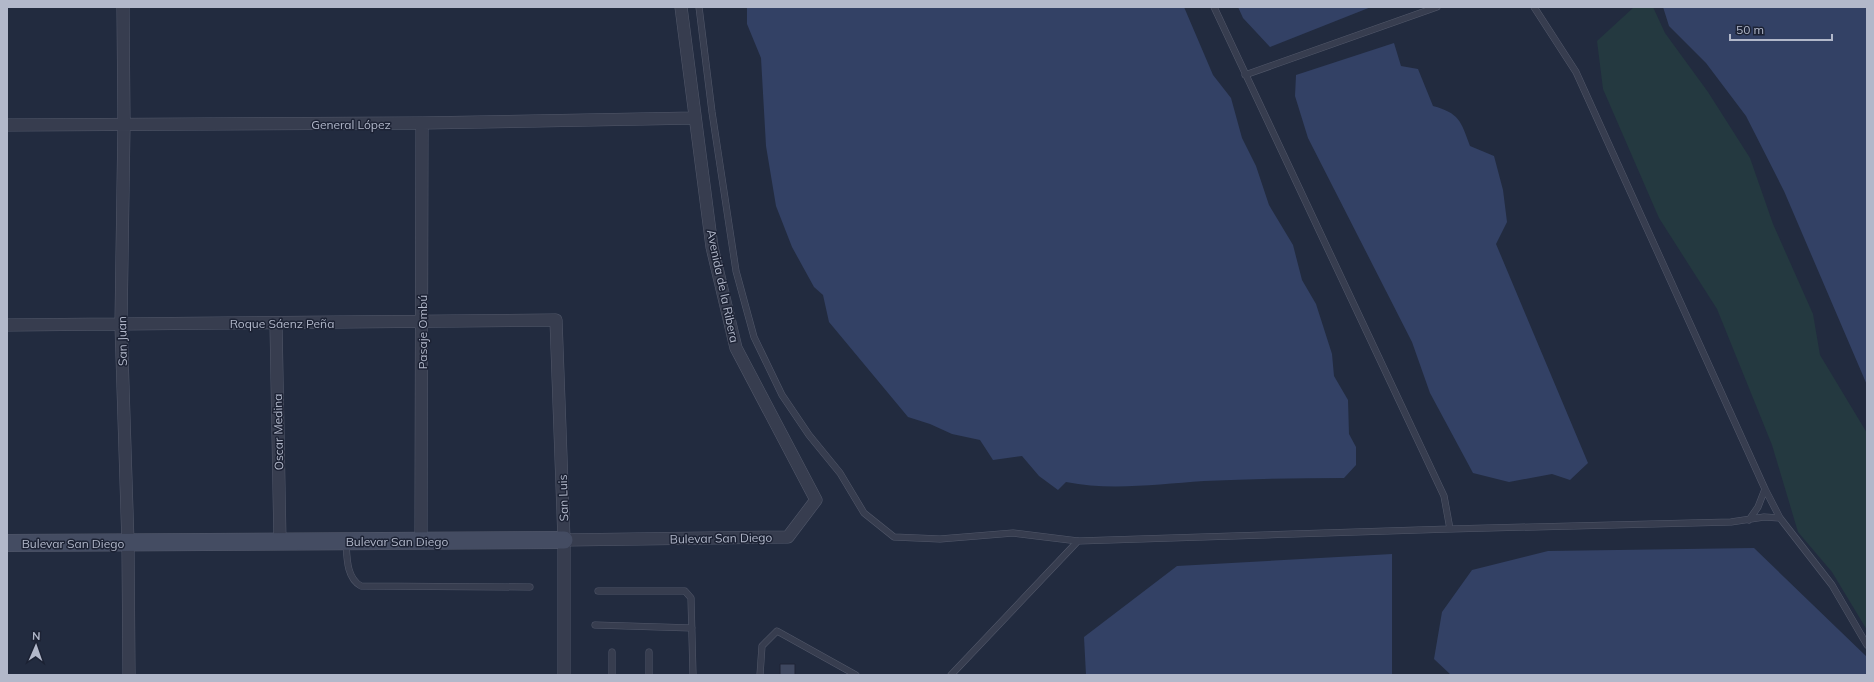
<svg xmlns="http://www.w3.org/2000/svg" width="1874" height="682" viewBox="0 0 1874 682" font-family="Mulish,sans-serif">
<rect width="100%" height="100%" fill="#222b3f"/>
<!-- green -->
<path fill="#243940" d="M1634,7H1653L1665,33L1708,92L1750,158L1773,224L1813,314L1820,355L1867,433V630L1832,572L1798,532L1772,445L1717,309L1659,218L1603,89L1597,41Z"/>
<!-- water -->
<path fill="#334165" d="M747,7H1184L1213,75L1231,98L1242,138L1256,166L1269,205L1293,245L1302,280L1316,304L1332,354L1334,376L1348,400L1349,434L1356,447V465L1344,478C1297,478 1251,479 1204,481C1159,484 1110,491 1066,482L1058,490L1039,476L1022,456L993,460L980,440L952,434L930,424L908,417L829,322L823,295L814,287L792,247L776,206L766,146L761,58L747,24Z
M1238,7H1371L1270,47L1243,18Z
M1663,7H1867V385L1784,191L1746,116L1706,63L1669,26Z
M1394,43L1401,66L1418,69L1433,106C1459,113 1461,121 1470,146L1494,156L1503,190L1507,222L1496,244L1588,463L1570,480L1552,474L1509,482L1473,473L1430,393L1412,342L1308,138L1295,96L1296,75Z
M1754,548L1867,657V675H1451L1434,659L1442,612L1472,570L1548,551Z
M1392,554V675H1086L1084,637L1177,566Z"/>
<!-- building -->
<path fill="#3e475f" stroke="#1e2436" d="M780,664H795V675H780Z"/>
<g fill="none" stroke-linecap="round" stroke-linejoin="round">
<!-- lane casing -->
<g stroke="#52586a" stroke-width="7">
<path id="lane" d="M699,7L712,112L736,271L754,337L782,395L809,435L840,473L864,513L894,537L940,539L1013,533L1078,541L1450,529L1731,522L1764,517L1780,518
M1214,7L1444,496L1450,529
M1534,7L1576,72L1765,489L1780,518L1832,585L1867,645
M1245,75L1437,7
M1749,520L1758,507L1765,489
M346,542C347,556 346,578 361,586L530,587
M598,591H685L691,598L693,675
M595,625L692,628
M612,652V675
M649,652V675
M760,675L762,646L777,631L856,675
M951,675L1078,541"/>
</g>
<!-- street casing -->
<g stroke="#52586a" stroke-width="13">
<path id="street" d="M123,7L124,124L121,324L128,543L129,675
M7,125L422,123L695,118
M276,323L280,542
M7,325L556,320L564,540V675
M564,540L788,537L816,500L736,348L712,247L681,7
M421,541L422,123"/>
</g>
<!-- secondary casing -->
<g stroke="#52586a" stroke-width="18">
<path id="secondary" d="M7,543L564,540"/>
</g>
<!-- lane -->
<use href="#lane" stroke="#373d4f" stroke-width="6"/>
<!-- street -->
<use href="#street" stroke="#373d4f" stroke-width="12"/>
<!-- secondary -->
<use href="#secondary" stroke="#444c62" stroke-width="17"/>
</g>
<g text-anchor="middle" dominant-baseline="central" stroke-width="3" stroke-linejoin="round" paint-order="stroke">
<!-- street labels -->
<g font-size="12" fill="#b2b8ca" stroke="#1c2234">
<text x="351" y="124">General López</text>
<text transform="translate(723 286) rotate(78)">Avenida de la Ribera</text>
<text x="282" y="323">Roque Sáenz Peña</text>
<text transform="translate(422 332) rotate(-90)">Pasaje Ombú</text>
<text transform="translate(122 341) rotate(-91)">San Juan</text>
<text transform="translate(278 432) rotate(-91)">Oscar Medina</text>
<text transform="translate(563 498) rotate(-92)">San Luis</text>
<text transform="translate(721 538) rotate(-1)">Bulevar San Diego</text>
<text x="397" y="541">Bulevar San Diego</text>
<text x="73" y="543">Bulevar San Diego</text>
</g>
</g>
<!-- border -->
<rect width="1874" height="682" fill="none" stroke="#b2b8ca" stroke-width="16"/>
<!-- north arrow -->
<g transform="translate(36 646) rotate(2)" stroke="#1c2234" stroke-width="3" paint-order="stroke">
<path d="M0-3L7 15L0 10L-7 15Z" fill="#b2b8ca"/>
<text y="-6" font-size="11" font-weight="bold" text-anchor="middle" fill="#b2b8ca">N</text>
</g>
<!-- scale -->
<path d="M1730 34v6h102v-6" fill="none" stroke="#b2b8ca" stroke-width="2"/>
<text x="1736" y="34" font-size="12" fill="#b2b8ca" stroke="#1c2234" stroke-width="3" paint-order="stroke">50 m</text>
</svg>
